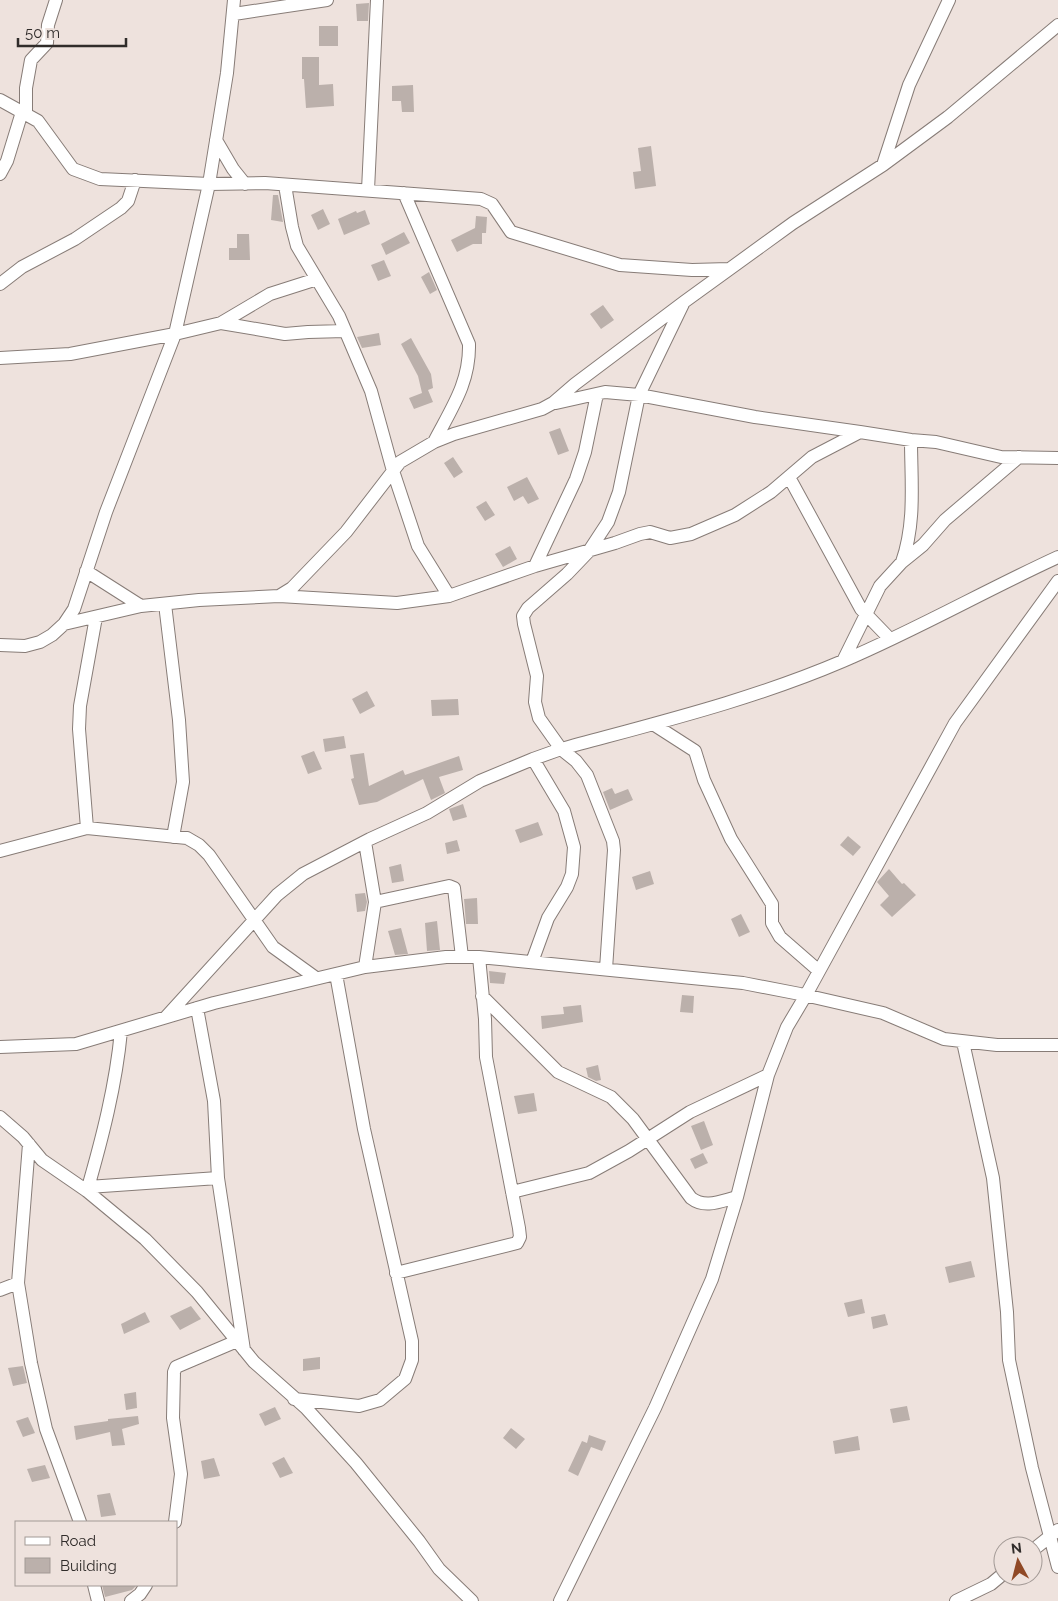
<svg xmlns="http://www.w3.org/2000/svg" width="1058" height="1601" viewBox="0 0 1058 1601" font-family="Raleway,sans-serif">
<rect width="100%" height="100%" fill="#eee2dd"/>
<!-- building -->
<path fill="#bbb0ab" d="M369,3L368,21H357L356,4Z
M319,26H338V46H319Z
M302,57H319V85L333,84L334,106L306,108L304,79H302Z
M413,85L414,112H402L401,101H392V86Z
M651,146L656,186L635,189L633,172L641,171L638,148Z
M273,195H278L283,222L271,220Z
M323,209L330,224L318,230L311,215Z
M365,210L370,224L344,235L338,219L356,211L357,213Z
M476,216L487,217L486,233H482V244H473L457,252L451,240L475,228Z
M404,232L410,243L386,255L381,244Z
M237,234H249L250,260H229V248H237Z
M384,260L391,276L378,281L371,265Z
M429,272L437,290L430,294L421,277Z
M603,305L614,320L601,329L590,314Z
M379,333L381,345L362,348L357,337Z
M411,338L431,374L433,388L428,390L433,402L414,409L409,398L422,393L418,376L401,344Z
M560,428L569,451L558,455L549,432Z
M453,457L463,472L454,478L444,463Z
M527,477L539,499L528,504L523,496L514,501L507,487Z
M486,501L495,515L485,521L476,507Z
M510,546L517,559L503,567L495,554Z
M367,691L375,706L360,714L352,699Z
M458,699L459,715L432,716L431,700Z
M344,736L346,748L325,752L323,739Z
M314,751L322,769L308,774L301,756Z
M364,753L369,786L403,770L405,775L459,756L463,770L439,777L445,793L431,800L423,779L377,802L359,805L351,779L354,778L350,755Z
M612,788L615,794L628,789L633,800L610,810L603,792Z
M463,804L467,817L453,821L449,809Z
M538,822L543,835L520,843L515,830Z
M848,836L861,847L853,856L840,845Z
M457,840L460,851L447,854L445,843Z
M401,864L404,881L392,883L389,867Z
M889,869L902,884L904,883L916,895L892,917L880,905L889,896L877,882Z
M650,871L654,884L636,890L632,877Z
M365,893L367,902L365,911L357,912L355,894Z
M477,898L478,924H466L464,899Z
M741,914L750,932L739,937L731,919Z
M437,921L440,950L427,951L425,923Z
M401,928L408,954L395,955L388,931Z
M489,971L506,973L504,984L490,983Z
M682,995L694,996L693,1013L680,1012Z
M581,1005L583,1022L542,1029L541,1016L564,1014L563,1007Z
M598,1065L601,1080L596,1081L588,1077L586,1068Z
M534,1093L537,1111L518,1114L514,1096Z
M704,1121L713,1145L701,1150L691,1126Z
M703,1153L708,1163L695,1169L690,1159Z
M971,1261L975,1277L949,1283L945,1267Z
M862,1299L865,1313L848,1317L844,1303Z
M191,1306L201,1319L180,1330L170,1316Z
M145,1312L150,1322L124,1334L121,1324Z
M885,1314L888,1325L873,1329L871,1317Z
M320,1357V1369L303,1371V1359Z
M23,1366L27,1383L13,1386L8,1368Z
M136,1392L137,1408L126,1410L124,1394Z
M907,1406L910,1420L893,1423L890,1409Z
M275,1407L281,1419L265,1426L259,1414Z
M138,1416L139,1424L122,1429L125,1445L112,1446L110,1432L76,1440L74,1426L108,1421V1419Z
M28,1417L35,1433L23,1437L16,1421Z
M511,1428L525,1439L516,1449L503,1438Z
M589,1435L606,1441L602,1451L591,1447L578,1476L568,1471L582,1441L587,1443Z
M858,1436L860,1450L835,1454L833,1441Z
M284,1457L293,1473L280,1478L272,1463Z
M214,1458L220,1476L204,1479L201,1461Z
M45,1465L50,1478L32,1482L27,1469Z
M110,1493L116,1515L101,1517L97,1495Z
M102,1585H135L136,1586L132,1590L105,1597Z"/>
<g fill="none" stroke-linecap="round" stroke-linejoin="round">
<!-- street casing -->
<g stroke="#877c77" stroke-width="14">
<path id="street" d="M234,14L327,0
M0,100L38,121L73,169L100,179L209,184L265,183L481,199L492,204L511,232L620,265L692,270L729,269
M26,114V88L31,60L47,43L48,25L56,0
M216,140L233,169L245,184
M883,165L909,85L949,0
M0,174L7,161L22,112
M285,185L292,227L297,246L339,316L371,391L393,471L418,546L449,596
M368,190L377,0
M404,193L469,344C470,383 451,409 434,442
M0,284L22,267L75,239L121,208L128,201L135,180
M221,323L285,334L308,332L345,331
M0,358L70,354L175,334L221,323L270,294L317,279
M556,403L605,392L639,395L755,417L860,432
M789,477L861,609L890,639
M902,562C916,522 911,481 911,440
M535,566L576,479L585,452L597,394
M86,571L141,606
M279,596L397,603L449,596L535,566L615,543L640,534L650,532L670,538L691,534L735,515L771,492L812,457L860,432L911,440L936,442L1001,457L1058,458
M165,604L179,720L183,782L173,837
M64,624L141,606L199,600L279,596L292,588L346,532L400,462L434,442L454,434L542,409L553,403L575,384L684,302L793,223L883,165L948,117L1058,25
M0,645L25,646L40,642L52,635L64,624L74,609L106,512L175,334L209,184L227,73L234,0
M843,661L880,586L902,562L923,545L945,520L1019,457
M653,724L695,751L704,780L731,839L772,904V923L780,937L819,971
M87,828L79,729L80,706L96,617
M0,851L87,828L187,838L199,845L209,855L273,947L316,978
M375,902L449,886L454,888L462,957
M532,962L548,918L567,887L572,874L574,847L564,811L533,759
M365,967L375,902L365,842
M606,969L614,850L613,841L587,775L576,761L561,749L539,718L535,702L537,676L524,624L523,616L528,608L567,574L589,551L608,522L619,492L639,395L683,304
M482,996L558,1072L611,1097L633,1119L691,1198C705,1209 721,1201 737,1197
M197,1008L214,1101L218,1178L244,1350
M166,1017L277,895L303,874L370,839L427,813L480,781L533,759L561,749C656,723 752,700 843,661C916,630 986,590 1058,557
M963,1042L993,1178L1007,1312L1009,1360L1032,1468L1058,1567
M0,1047L76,1044L214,1003L365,967L446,957H479L743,983L800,994L883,1013L944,1039L997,1045H1058
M0,1117L23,1137L42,1160L87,1191L145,1239L197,1292L254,1362L306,1408L356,1463L419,1541L439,1569L472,1601
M29,1144L18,1283L31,1363L46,1429L80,1522
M88,1187L218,1178
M87,1191C102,1139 116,1085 121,1031
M512,1192L589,1173L629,1151L690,1112L768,1075
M396,1273L517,1243L520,1237L519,1228L486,1057L485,1019L479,957
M0,1290L18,1283
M294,1399L359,1406L380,1400L405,1379L412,1360V1341L364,1129L336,974
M175,1522L181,1474L173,1418L174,1372L176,1367L237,1341
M1033,1550L1058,1530
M94,1585L98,1601
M131,1601L140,1594L146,1585
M560,1601L655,1408L712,1279L737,1197L768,1075L787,1027L806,995L955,723L1058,581
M956,1601L991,1584L1003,1574"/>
</g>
<!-- street -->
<use href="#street" stroke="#fff" stroke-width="12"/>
</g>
<!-- legend -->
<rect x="15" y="1521" width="162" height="65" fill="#eee2dd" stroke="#a29995"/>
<rect x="25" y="1537" width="25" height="8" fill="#ffffff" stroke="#a29995"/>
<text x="60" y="1546" font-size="15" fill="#302c2a">Road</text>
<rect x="25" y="1558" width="25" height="15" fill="#bbb0ab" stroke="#a29995"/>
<text x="60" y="1571" font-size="15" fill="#302c2a">Building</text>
<!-- north arrow -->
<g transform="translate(1018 1561) rotate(353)"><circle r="24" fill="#eee2dd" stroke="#a29995"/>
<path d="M0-4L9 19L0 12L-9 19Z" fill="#904926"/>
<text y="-8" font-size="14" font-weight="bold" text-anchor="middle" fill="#302c2a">N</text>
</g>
<!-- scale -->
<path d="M18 38v8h108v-8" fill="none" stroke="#302c2a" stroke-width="2.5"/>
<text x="25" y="38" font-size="15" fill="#302c2a" stroke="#eee2dd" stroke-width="4" paint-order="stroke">50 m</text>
</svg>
